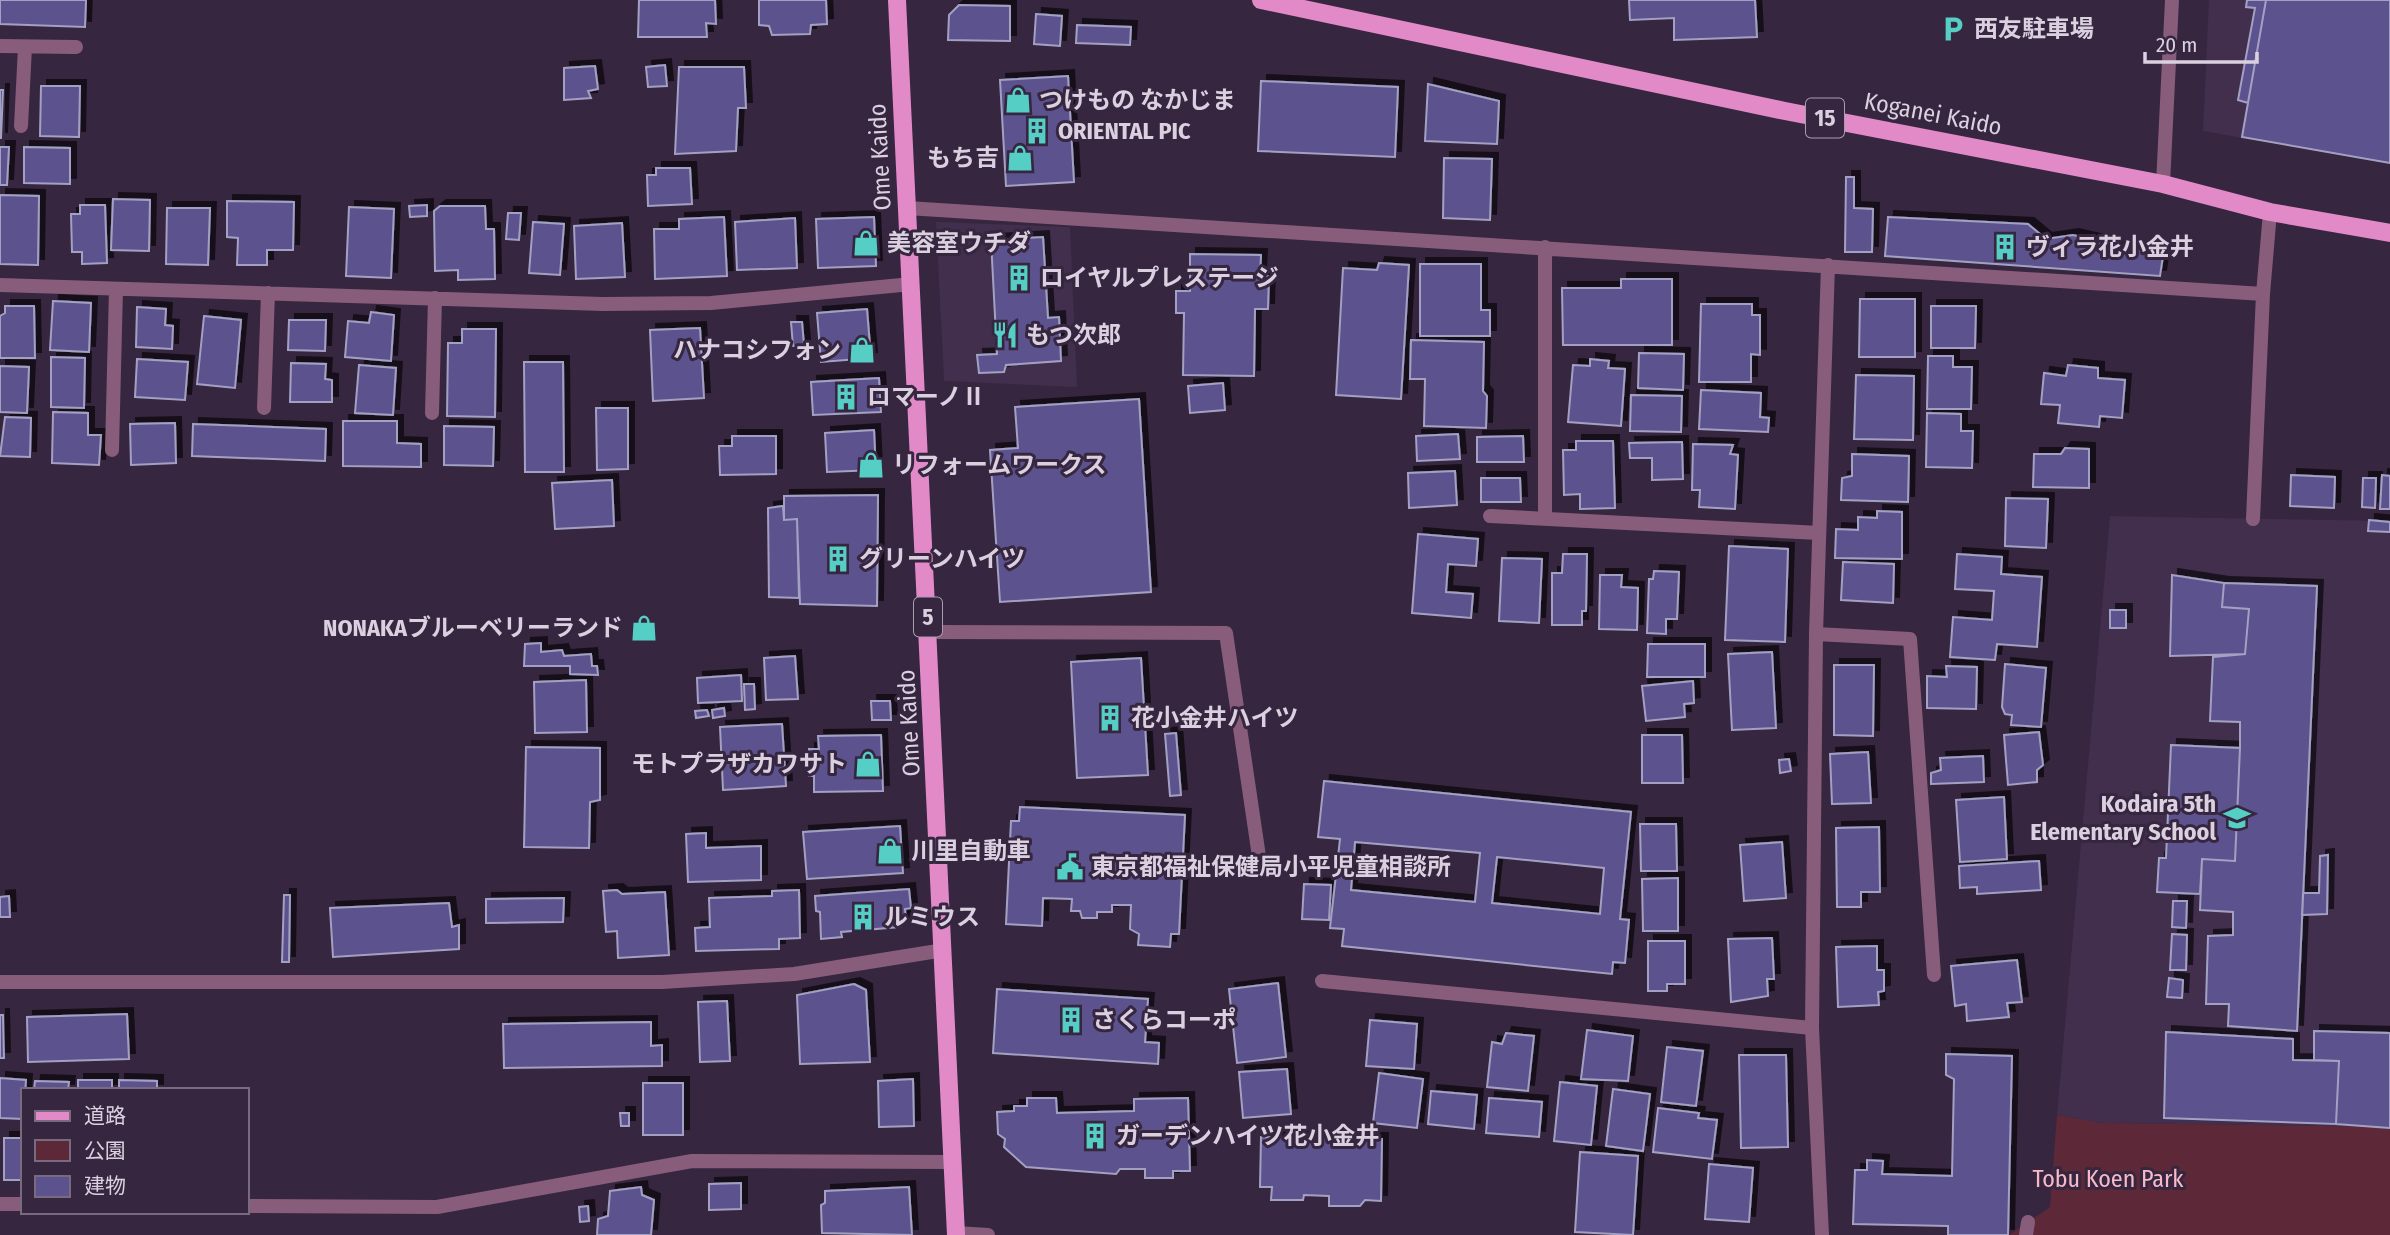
<svg xmlns="http://www.w3.org/2000/svg" width="2390" height="1235" viewBox="0 0 2390 1235" font-family="'Fira Sans Condensed','Noto Sans JP',sans-serif">
<defs>
<filter id="shadow"><feDropShadow dx="6" dy="-6" stdDeviation="0" flood-color="#0009"/></filter>
</defs>
<rect width="100%" height="100%" fill="#36263f"/>
<!-- built -->
<path fill="#422e4d" d="M2209,0H2390V164L2203,131Z
M936,222L1070,227L1077,387L944,381Z
M2110,516L2390,521V1127L2103,1123L2057,1115Z"/>
<!-- green -->
<path fill="#5d2938" d="M2057,1115L2103,1123L2390,1127V1235H2009L2050,1207Z"/>
<!-- building -->
<path fill="#5b528e" stroke="#a3a1c3" stroke-width="2" fill-rule="evenodd" filter="url(#shadow)" d="M0,0H86L85,27L0,24Z
M639,0H715L716,24L706,23L707,37H638Z
M759,0H826L827,24L811,25L810,34L772,35L769,26L759,25Z
M1629,0H1755L1757,37L1674,40V18L1630,20Z
M2247,0H2266L2248,103L2238,100L2255,8L2246,7Z
M2266,0H2390V163L2242,137Z
M959,5L1010,6V41L948,40L949,15Z
M1036,14L1062,16L1060,46L1034,44Z
M1077,25L1131,27L1130,45L1076,43Z
M665,65L667,86L648,87L646,67Z
M595,66L598,89L588,91L591,98L564,100V68Z
M679,67H744L746,108H738L736,151L675,154Z
M1068,76L1074,182L1006,186L1000,80Z
M1261,81L1398,87L1395,157L1258,151Z
M1428,84L1499,101L1497,144L1425,141Z
M41,86H80L79,137L40,136Z
M0,90H3L1,138H0Z
M0,147H9L7,185H0Z
M24,147L70,148V184L24,183Z
M1444,158L1492,159L1490,220L1443,218Z
M656,168H690L692,204L648,206L647,175H656Z
M1846,177H1854V208L1873,209L1872,252H1845Z
M0,195L39,196L38,265L0,264Z
M113,199L150,200L149,251L111,250Z
M227,201L294,202L293,250H267V265H237L238,238L227,237Z
M80,205H105L107,263L82,264V252H72L71,214H80Z
M427,205V216L410,217L409,206Z
M440,206H485L486,229H494L495,279L458,280V270L435,271L434,211Z
M349,207L394,209L391,278L346,276Z
M167,208H210L208,265L166,264Z
M508,213H521L519,240L506,239Z
M724,217L727,276L655,279L654,229H679V219Z
M874,217L876,266L818,268L816,219Z
M1888,217L2028,224L2046,239L2073,235L2163,256L2160,276L1885,256Z
M795,218L797,268L737,270L735,222Z
M533,222L564,224L560,275L529,273Z
M622,223L625,277L576,279L574,226Z
M1043,237L1048,318L1059,317L1061,361L1006,365L1004,372L979,373L977,355L997,354L991,240Z
M1190,254L1261,255L1260,276H1269L1268,309H1255L1254,376L1183,375L1184,313H1176V291H1190Z
M1379,263L1409,265L1401,399L1336,395L1343,268L1377,270Z
M1420,264H1481V310H1490V336H1420Z
M1621,279H1672V345H1563L1562,288H1621Z
M1860,299H1915V357H1859Z
M53,301L91,303L89,352L50,350Z
M1701,304H1752V315H1760V355L1751,354V382H1699Z
M5,306H34L35,358H0V316L5,313Z
M1931,306H1976L1975,348H1931Z
M137,307L166,309L165,325L173,326L172,349L136,347Z
M867,309L871,358L821,362L817,313Z
M371,312L394,315L391,361L345,357L348,321L369,323Z
M204,316L241,320L235,388L197,384Z
M289,320H326L325,351L288,350Z
M791,322H802L804,345L793,346Z
M700,328L704,398L653,401L650,330Z
M462,329H496L495,417L447,416L448,343H462Z
M1411,340L1484,342L1483,391L1487,396L1486,428L1424,426L1425,379H1410Z
M1639,353L1684,354L1683,390L1638,388Z
M1928,356H1953V367H1972L1971,409H1927Z
M51,357L85,358L84,408L51,407Z
M137,359L188,362L185,400L135,397Z
M1590,359L1609,361L1608,368L1625,369L1621,426L1568,422L1573,365L1590,366Z
M524,362H563L564,472H525Z
M291,363L326,364L325,379L332,380V402H290Z
M359,365L396,368L393,415L355,413Z
M2068,365L2098,368V378L2125,380L2122,418L2100,416L2099,427L2058,423L2060,405L2041,404L2044,373L2066,376Z
M0,366L29,367L27,413L0,412Z
M1856,375L1914,376L1913,440L1854,439Z
M879,378L881,412L813,415L811,382Z
M1223,383L1225,410L1190,413L1188,386Z
M1701,390L1761,393L1760,417L1769,418L1768,432L1699,429Z
M1631,395L1682,396L1681,432L1630,431Z
M1139,399L1151,592L1000,602L990,450L1018,448L1015,407Z
M596,408H628V469L597,470Z
M53,412L88,413V435H101L99,465L52,463Z
M1927,413L1961,414V431H1973L1972,468L1926,467Z
M5,417L31,418L30,457L0,456Z
M343,421H397V443L421,444V467L343,466Z
M175,423L176,463L131,465L130,424Z
M193,424L326,429L325,461L192,456Z
M444,426L494,427L493,466L444,465Z
M874,430L876,470L827,472L825,433Z
M1458,434L1460,459L1417,461L1416,436Z
M732,436H776V474L720,475L719,446H732Z
M1523,436L1524,462H1477V437Z
M1576,441H1613L1615,508L1580,509V494L1564,495L1563,450H1576Z
M1682,442L1683,479L1652,480V458H1630L1629,443Z
M1693,444L1733,445L1730,454L1738,455L1735,509L1699,507L1700,490H1692Z
M2065,448L2089,449V488L2033,487L2034,454H2061Z
M1852,454L1909,456L1908,502L1841,500L1842,478L1852,476Z
M1455,471L1457,505L1409,508L1408,473Z
M2291,475L2335,477L2334,508L2290,506Z
M2382,475L2390,476V509H2380Z
M1481,478H1520L1521,502H1481Z
M2363,478H2376L2375,508L2362,507Z
M612,480L614,526L555,529L552,483Z
M878,495L877,606L800,604L797,519L784,520V496Z
M2006,498L2048,499L2046,548L2005,546Z
M783,506L784,520L797,519L799,598L769,597L768,508Z
M1877,511L1902,512V559L1835,558L1836,529L1858,530V517L1877,518Z
M2369,520L2390,522V532L2368,531Z
M1418,534L1478,539L1476,566L1448,564L1446,592L1473,594L1471,618L1412,613Z
M1729,546L1788,549L1785,642L1725,640Z
M1563,554H1587L1586,611H1582V625H1552V573H1562Z
M1957,554L2002,557L2001,574L2042,577L2037,647L1997,644L1995,660L1950,657L1953,617L1992,620L1994,591L1955,589Z
M1502,558L1542,559L1539,623L1499,621Z
M1843,562L1894,564L1893,603L1841,600Z
M1654,571L1679,572L1677,619H1666V634L1647,633L1649,579H1653Z
M1600,575H1622L1621,587L1638,588L1637,630L1599,629Z
M2172,575L2224,583L2222,607L2249,609L2245,654L2170,656Z
M2224,583L2317,586L2297,1031L2228,1026L2229,1004H2206L2208,936L2233,935V912L2200,910L2202,859L2235,861L2240,748V722L2210,721L2213,657L2245,654L2249,609L2222,607Z
M2110,610H2126V628H2110Z
M541,643V652L562,650L564,656L591,654L592,666H597L598,675L570,674V666H524L525,644Z
M1648,644H1705V677H1647Z
M1772,652L1776,728L1732,730L1728,654Z
M795,656L798,699L766,700L764,658Z
M1141,658L1148,775L1077,778L1071,662Z
M2005,664L2046,668L2041,727L2011,725L2012,715L2005,714L2002,707Z
M1834,665H1874L1873,736L1834,735Z
M1946,666L1977,667L1976,709L1927,708V676L1947,677Z
M741,675L742,701L698,703L697,678Z
M586,680L587,732L535,733L534,682Z
M1693,681L1694,703L1684,704L1685,717L1646,721L1642,686Z
M744,684H754L755,709L745,710Z
M871,701H890L891,720H872Z
M724,708L725,716L713,718L712,710Z
M707,710L709,716L696,718L695,711Z
M782,724L786,786L723,790L720,727Z
M2039,732L2043,765L2037,770V782L2008,785L2004,735Z
M1176,733L1181,795L1170,796L1165,734Z
M881,735L883,791L814,792V776H809V749H819L818,736Z
M1642,735H1682L1683,783H1642Z
M2171,745L2240,748L2235,861L2202,859L2200,894L2157,892L2159,858H2166Z
M526,747L600,748V800L590,802L589,848L524,847Z
M1868,752L1871,803L1832,804L1830,754Z
M1983,756L1984,782L1931,784V773L1941,770L1940,758Z
M1789,759L1791,771L1780,773L1779,760Z
M1324,781L1631,812L1620,919L1629,920L1625,963L1613,962L1612,974L1342,946L1344,929L1330,928L1340,839L1318,837ZM1355,842L1480,853L1475,902L1351,890ZM1497,857L1604,868L1600,914L1492,903Z
M2004,797L2007,859L1960,862L1956,800Z
M1020,807L1185,815L1179,934H1171L1170,947L1138,945L1139,934L1130,929L1131,905H1112V912H1097V918H1082L1080,911H1071L1072,899L1043,898L1042,926L1006,924L1011,821H1019Z
M1640,824H1676L1677,871H1641Z
M900,826L903,873L807,879L803,832Z
M1879,827L1880,892H1861V907H1837L1836,828Z
M706,833V848L761,846V880L688,882L686,834Z
M1782,842L1786,898L1744,901L1740,845Z
M2328,855L2327,914L2302,915L2303,893H2319L2320,856Z
M2039,861L2041,890L1977,894V887L1960,888L1959,866Z
M1678,878V931H1643L1642,879Z
M1304,884L1331,885L1329,920L1302,919Z
M909,889L911,908L905,909L906,922L900,927L841,932L842,937L821,939L820,912L816,911L815,896Z
M617,890L622,894L665,892L669,955L618,958L617,931L606,932L603,891Z
M799,890L800,938L779,939V949L696,951L695,928L710,927L709,898L772,896V891Z
M284,895H290L289,962H282Z
M9,896L10,917H0V897Z
M564,898L563,922L486,923V899Z
M2173,901H2187L2186,928L2172,927Z
M449,903L452,927L459,925V949L333,957L330,908Z
M2172,934L2187,935L2186,970H2170Z
M1772,938L1774,979H1767L1768,996L1731,1002L1728,939Z
M1648,941H1685V984H1667V991H1648Z
M1877,946V970H1884V991L1878,992L1879,1005L1838,1007L1836,947Z
M2017,960L2022,1002L2007,1003L2009,1017L1967,1021L1966,1004L1955,1006L1951,966Z
M2169,978L2183,980L2182,998L2167,997Z
M1278,983L1286,1057L1237,1063L1229,989Z
M854,984L866,990L870,1062L800,1064L797,995Z
M997,989L1148,999L1145,1042L1159,1043L1158,1064L993,1053Z
M727,1001L730,1061L700,1062L698,1002Z
M127,1014L129,1059L28,1062L27,1017Z
M0,1015H3L4,1058H0Z
M1370,1020L1417,1024L1414,1069L1366,1066Z
M651,1022V1046L662,1045V1066L504,1068L503,1024Z
M1587,1030L1633,1036L1628,1081L1581,1079Z
M2314,1031L2390,1033V1128L2336,1124L2339,1061L2314,1060Z
M2166,1032L2293,1039V1060L2339,1061L2336,1124L2164,1118Z
M1506,1033L1534,1036L1528,1091L1487,1087L1492,1042L1502,1044Z
M1667,1047L1703,1051L1696,1106L1661,1102Z
M1946,1054L2012,1056L2008,1235H1948V1226L1853,1224L1855,1170H1867V1160L1883,1161L1882,1174L1952,1176L1954,1079L1946,1075Z
M1739,1055H1786L1788,1147L1741,1148Z
M1287,1069L1291,1114L1243,1118L1239,1072Z
M1379,1073L1423,1079L1417,1128L1373,1123Z
M0,1078L26,1080L23,1119L0,1118Z
M913,1079L914,1126L879,1127L878,1081Z
M78,1080H112V1090H78Z
M119,1080L157,1081V1090H119Z
M35,1081L69,1082L68,1090H34Z
M1560,1082L1597,1086L1591,1145L1554,1141Z
M643,1083H683V1135H643Z
M1613,1089L1650,1094L1643,1151L1606,1146Z
M1431,1091L1477,1095L1474,1129L1428,1124Z
M1027,1098H1056L1057,1113L1134,1111V1099L1188,1098L1190,1171H1173V1178H1145V1169H1120L1116,1174L1026,1167L1004,1147L1005,1139L998,1134L997,1112L1014,1111V1106H1027Z
M1489,1098L1542,1102L1539,1137L1486,1133Z
M1658,1108L1699,1113L1698,1118L1717,1120L1712,1159L1653,1152Z
M620,1113H629V1126H621Z
M1261,1137L1382,1139L1381,1201L1365,1200L1360,1206H1329V1196L1304,1195L1303,1200H1271L1272,1187H1260Z
M4,1138H23V1180H4Z
M1580,1152L1638,1156L1633,1235L1575,1232Z
M1709,1164L1753,1168L1749,1222L1705,1219Z
M741,1183V1209L709,1210V1184Z
M641,1187L642,1195L654,1200L651,1235H597L598,1219L608,1216L610,1191Z
M909,1187L912,1235L822,1233L821,1205L825,1203V1191Z
M588,1206L589,1221L580,1222L579,1207Z"/>
<g fill="none" stroke-linecap="round" stroke-linejoin="round">
<!-- lane -->
<path stroke="#885d7b" stroke-width="14" d="M0,46L76,47
M21,126L25,47
M0,285L603,304L711,303L912,284
M264,408L268,293
M432,413L435,298
M112,450L116,289"/>
<!-- street -->
<path stroke="#885d7b" stroke-width="14" d="M2163,184L2172,0
M907,208L2263,294
M1545,247V517
M1490,516L1819,533
M2253,519L2263,294L2270,212
M929,632L1226,633L1261,870
M1816,634L1910,639L1934,975
M1322,981L1812,1028
M0,982H662L794,974L944,950
M0,1204H23
M247,1206L437,1207L692,1161L952,1162
M956,1233L988,1235
M1822,1235L1812,1028L1816,634L1828,265
M2026,1235L2028,1222"/>
<!-- primary -->
<path stroke="#e28ac8" stroke-width="18" d="M897,0L956,1235
M1261,0L1785,111L2163,184L2270,212L2390,233"/>
</g>
<!-- icons -->
<defs>
<g id="parking-bare" transform="scale(2.1)"><path d="M-3.5-5.5H1a3.5 3.5 0 0 1 0 7H-1V5.5H-3.5ZM-1-3.4V-.6H.8a1.4 1.4 0 0 0 0-2.8Z" fill="#55cec5" stroke="#36263f" stroke-width="2.5" paint-order="stroke"/></g>
<g id="shop-bare" transform="scale(2.1)"><path d="M-5-2.5h2.3a2.7 3.5 0 0 1 5.4 0H5L5.5 6h-11ZM-1.5-2.5h3a1.5 2.3 0 0 0-3 0Z" fill="#55cec5" stroke="#36263f" stroke-width="2.5" paint-order="stroke"/></g>
<g id="building-bare" transform="scale(2.1)"><path d="M-4-6H4V6H1V3H-1V6H-4ZM-2.5-4.3h1.7v1.8h-1.7ZM.8-4.3h1.7v1.8H.8ZM-2.5-1h1.7V.8h-1.7ZM.8-1h1.7V.8H.8Z" fill="#55cec5" stroke="#36263f" stroke-width="2.5" paint-order="stroke"/></g>
<g id="restaurant-bare" transform="scale(2.1)"><path d="M-5-6h1v4h1v-4h1v4h1v-4h1v5L-1.5 .5V6h-2V.5L-5-1ZM5-6V6H3V1.5H1.5Q1.5-4 5-6Z" fill="#55cec5" stroke="#36263f" stroke-width="2.5" paint-order="stroke"/></g>
<g id="school-bare" transform="scale(2.1)"><path d="M0-5L7-2L0 1L-7-2ZM-4 1L0 2.5L4 1V4Q0 6-4 4Z" fill="#55cec5" stroke="#36263f" stroke-width="2.5" paint-order="stroke"/></g>
<g id="civic-bare" transform="scale(2.1)"><path d="M-.6-6.5H3V-4.5H.6V-3L4-1V1h2V6H-6V1h2V-1L-.6-3ZM-1.2 2.5V6h2.4V2.5Z" fill="#55cec5" stroke="#36263f" stroke-width="2.5" paint-order="stroke"/></g>
</defs>
<g fill-rule="evenodd">
<use href="#parking-bare" x="1953" y="29"/>
<use href="#shop-bare" x="1018" y="100"/>
<use href="#building-bare" x="1037" y="131"/>
<use href="#shop-bare" x="1020" y="158"/>
<use href="#shop-bare" x="866" y="243"/>
<use href="#building-bare" x="2005" y="247"/>
<use href="#building-bare" x="1019" y="278"/>
<use href="#restaurant-bare" x="1005" y="335"/>
<use href="#shop-bare" x="862" y="350"/>
<use href="#building-bare" x="846" y="397"/>
<use href="#shop-bare" x="871" y="465"/>
<use href="#building-bare" x="838" y="559"/>
<use href="#shop-bare" x="644" y="628"/>
<use href="#building-bare" x="1110" y="718"/>
<use href="#shop-bare" x="868" y="764"/>
<use href="#school-bare" x="2237" y="818"/>
<use href="#shop-bare" x="890" y="851"/>
<use href="#civic-bare" x="1070" y="867"/>
<use href="#building-bare" x="863" y="917"/>
<use href="#building-bare" x="1071" y="1020"/>
<use href="#building-bare" x="1095" y="1136"/>
</g>
<g text-anchor="middle" dominant-baseline="central" stroke-width="6" stroke-linejoin="round" paint-order="stroke">
<!-- shield labels -->
<g fill="#36263f" stroke="#a99db0" stroke-width="2">
<rect x="1806" y="98.5" width="38" height="39" rx="5"/>
<rect x="914" y="597.5" width="28" height="39" rx="5"/>
</g>
<g font-size="23" font-weight="bold" fill="#dad0e0">
<text x="1825" y="118">15</text>
<text x="928" y="617">5</text>
</g>
<!-- poi labels -->
<g font-size="24" font-weight="bold" fill="#dad0e0" stroke="#36263f" text-anchor="start">
<text x="1974" y="29">西友駐車場</text>
<text x="1039" y="100">つけもの なかじま</text>
<text x="1058" y="131">ORIENTAL PIC</text>
<text x="999" y="158" text-anchor="end">もち吉</text>
<text x="887" y="243">美容室ウチダ</text>
<text x="2026" y="247">ヴィラ花小金井</text>
<text x="1040" y="278">ロイヤルプレステージ</text>
<text x="1026" y="335">もつ次郎</text>
<text x="841" y="350" text-anchor="end">ハナコシフォン</text>
<text x="867" y="397">ロマーノⅡ</text>
<text x="892" y="465">リフォームワークス</text>
<text x="859" y="559">グリーンハイツ</text>
<text x="623" y="628" text-anchor="end">NONAKAブルーベリーランド</text>
<text x="1131" y="718">花小金井ハイツ</text>
<text x="847" y="764" text-anchor="end">モトプラザカワサト</text>
<text x="2216" y="804" text-anchor="end">Kodaira 5th<tspan x="2216" dy="28">Elementary School</tspan></text>
<text x="911" y="851">川里自動車</text>
<text x="1091" y="867">東京都福祉保健局小平児童相談所</text>
<text x="884" y="917">ルミウス</text>
<text x="1092" y="1020">さくらコーポ</text>
<text x="1116" y="1136">ガーデンハイツ花小金井</text>
</g>
<!-- street labels -->
<g font-size="24" fill="#dad0e0" stroke="#36263f">
<text transform="translate(1933 114) rotate(11)">Koganei Kaido</text>
<text transform="translate(880 157) rotate(-93)">Ome Kaido</text>
<text transform="translate(909 723) rotate(-93)">Ome Kaido</text>
</g>
<!-- park labels -->
<g font-size="24" fill="#f8b9c7" stroke="#36263f">
<text x="2108" y="1179">Tobu Koen Park</text>
</g>
</g>
<!-- legend -->
<rect x="21" y="1088" width="228" height="126" fill="#36263f" stroke="#786a7f" stroke-width="2"/>
<rect x="35" y="1111" width="35" height="10" fill="#e28ac8" stroke="#786a7f" stroke-width="2"/>
<text x="84" y="1123" font-size="21" fill="#dad0e0">道路</text>
<rect x="35" y="1140" width="35" height="21" fill="#5d2938" stroke="#786a7f" stroke-width="2"/>
<text x="84" y="1158" font-size="21" fill="#dad0e0">公園</text>
<rect x="35" y="1176" width="35" height="21" fill="#5b528e" stroke="#786a7f" stroke-width="2"/>
<text x="84" y="1193" font-size="21" fill="#dad0e0">建物</text>
<!-- scale -->
<path d="M2145 52v10h112v-10" fill="none" stroke="#dad0e0" stroke-width="3.5"/>
<text x="2156" y="52" font-size="21" fill="#dad0e0" stroke="#36263f" stroke-width="5" paint-order="stroke">20 m</text>
</svg>
